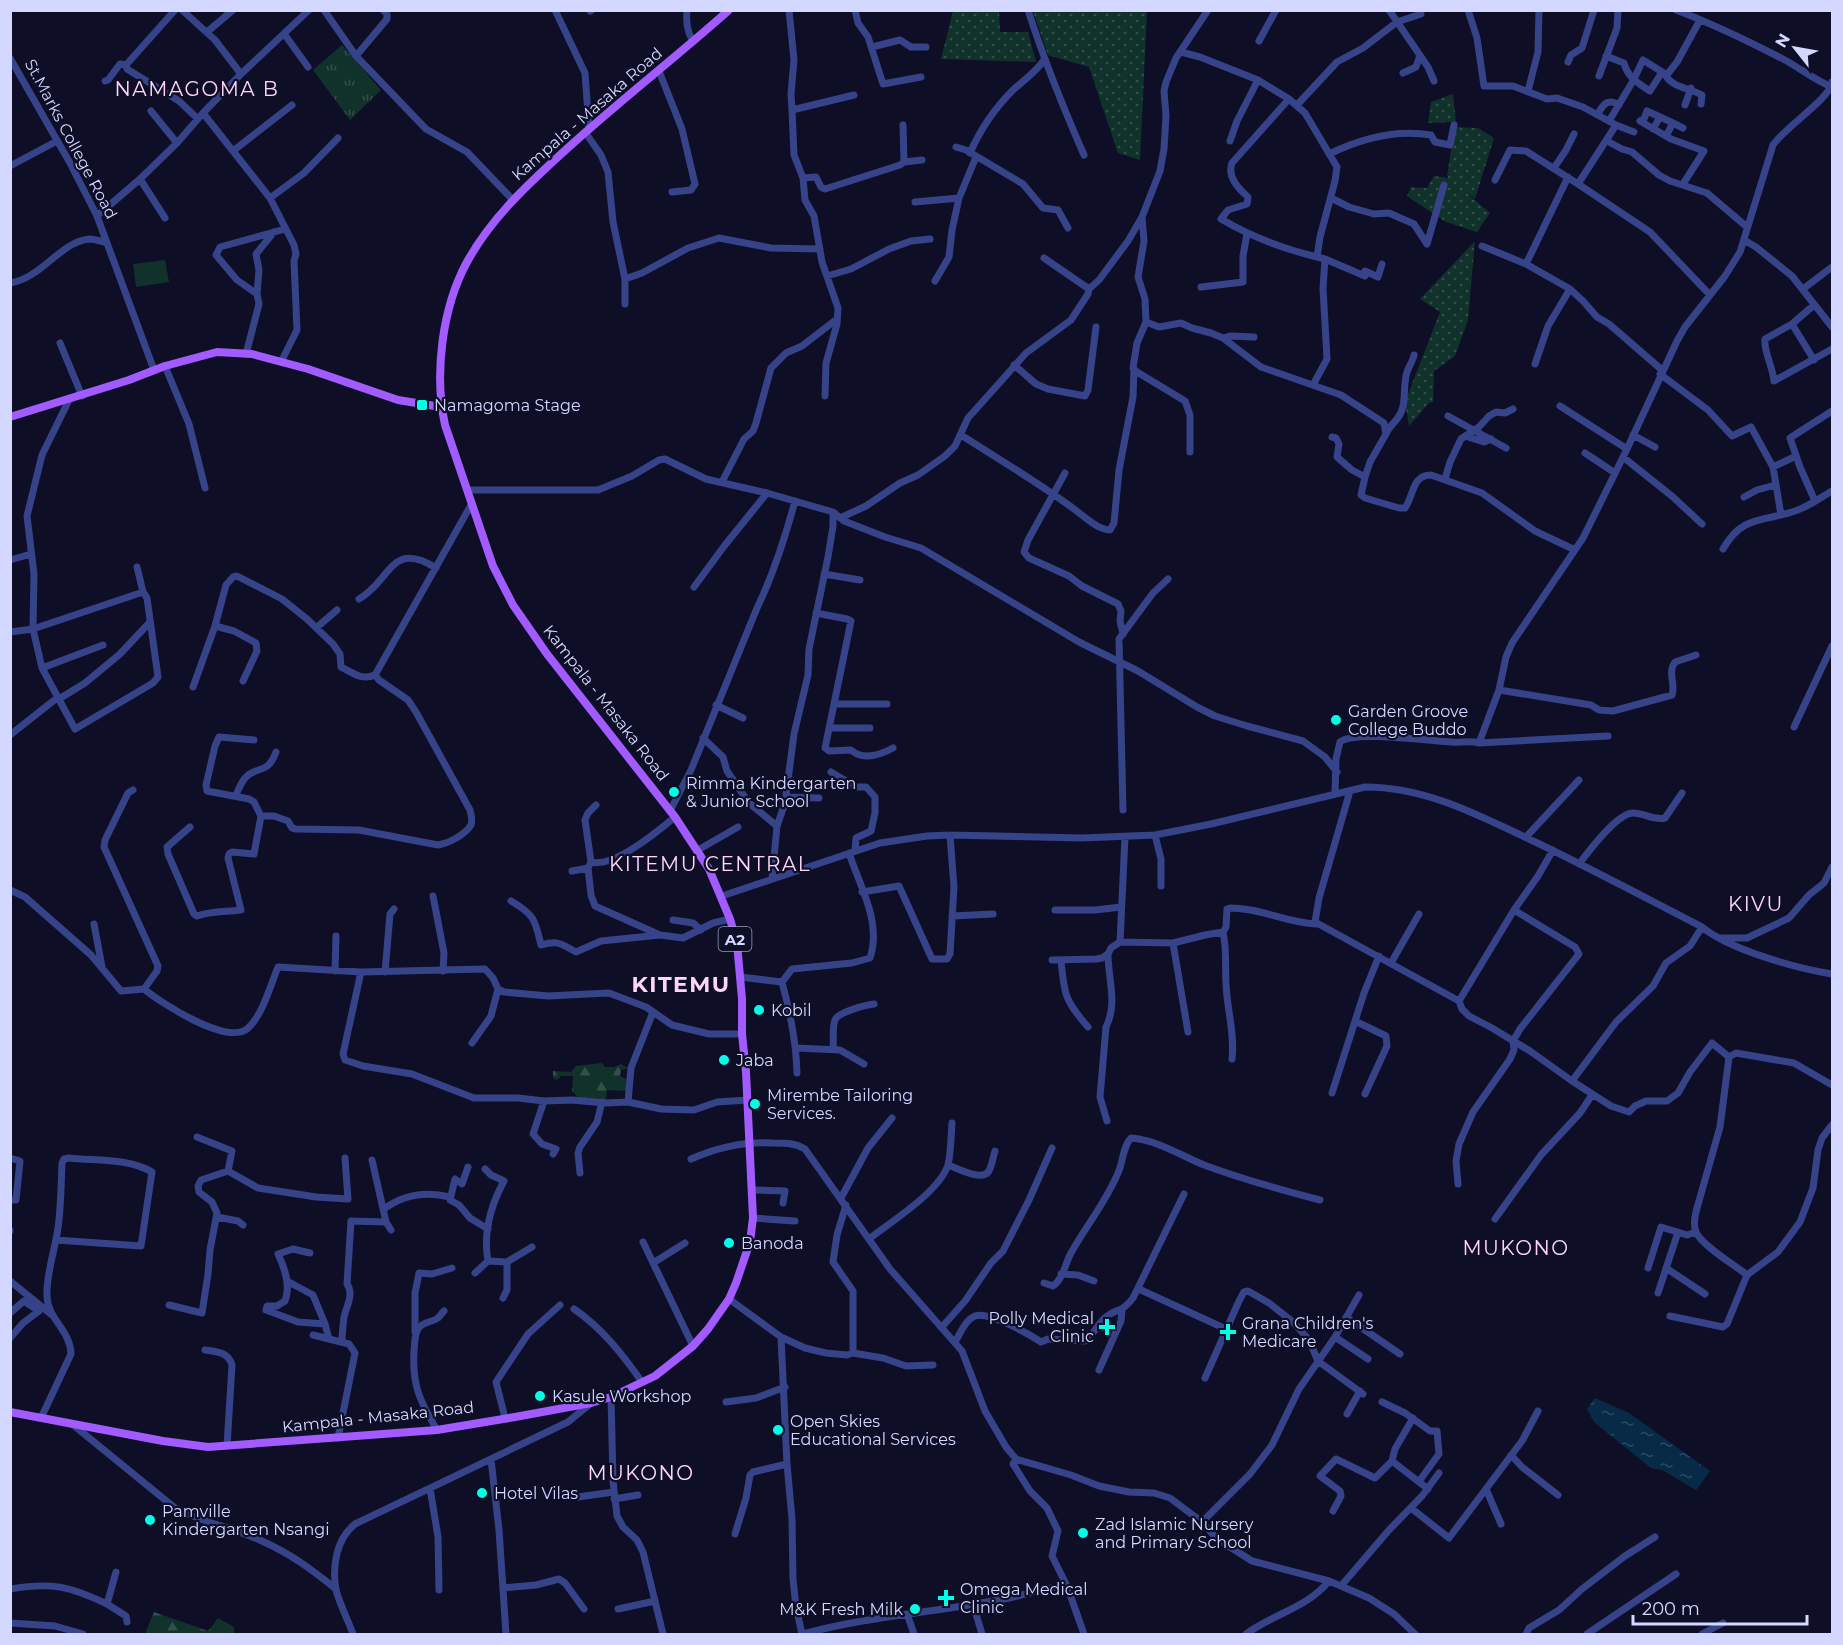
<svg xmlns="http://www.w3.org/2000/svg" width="1843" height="1645" viewBox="0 0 1843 1645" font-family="Montserrat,sans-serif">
<defs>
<pattern id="grass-dots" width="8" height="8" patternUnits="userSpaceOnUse" patternTransform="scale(1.5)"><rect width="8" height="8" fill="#11322a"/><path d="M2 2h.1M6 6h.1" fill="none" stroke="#334f4a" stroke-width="1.8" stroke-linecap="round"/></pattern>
<pattern id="forest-firs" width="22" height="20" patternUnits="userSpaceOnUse" patternTransform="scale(1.5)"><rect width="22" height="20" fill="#11322a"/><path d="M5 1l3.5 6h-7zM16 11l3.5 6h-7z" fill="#334f4a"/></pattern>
<pattern id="park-tufts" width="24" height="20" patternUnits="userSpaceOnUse" patternTransform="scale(1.5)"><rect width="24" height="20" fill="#11322a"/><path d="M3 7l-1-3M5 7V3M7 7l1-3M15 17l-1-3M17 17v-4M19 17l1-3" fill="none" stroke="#334f4a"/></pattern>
<pattern id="water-ripples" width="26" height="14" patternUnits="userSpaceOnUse" patternTransform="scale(1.5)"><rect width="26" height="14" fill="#072b47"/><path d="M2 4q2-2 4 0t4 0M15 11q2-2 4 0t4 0" fill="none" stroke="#2a4963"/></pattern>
</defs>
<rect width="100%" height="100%" fill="#0e0e27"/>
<!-- grass -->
<path fill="url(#grass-dots)" d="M999,10L1000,32H1028L1036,62L941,59L953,11Z
M1033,11H1147L1140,160L1118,153L1089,67L1048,55Z
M1453,94L1456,122L1428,123L1431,102Z
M1455,127L1478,128L1494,138L1475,199L1465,192L1490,213L1477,232L1446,222L1407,196L1411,187L1427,188L1434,176L1449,178L1447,176Z
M1475,241L1468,320L1455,356L1434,371L1433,402L1429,403L1409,426L1405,402L1440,312L1420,299Z"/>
<!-- forest -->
<path fill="url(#forest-firs)" d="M602,1063L605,1067H614L621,1064L628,1068L621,1070L620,1076L628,1080L627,1091L607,1090L606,1101L579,1098L572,1091L573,1076H561L557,1080L553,1078V1071L571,1072L576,1066Z
M154,1612L208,1631L218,1618L234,1627V1634H145Z"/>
<!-- park -->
<path fill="url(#park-tufts)" d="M342,45L381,90L350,120L313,70Z"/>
<!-- pitch -->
<path fill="#11322a" d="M165,260L169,282L136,287L133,264Z"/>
<!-- water -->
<path fill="url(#water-ripples)" d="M1595,1398L1629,1413L1710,1471L1696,1490L1662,1470L1651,1468L1594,1422L1587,1409Z"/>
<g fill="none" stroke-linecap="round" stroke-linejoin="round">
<!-- minor -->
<path stroke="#364389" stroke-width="7" d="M175,10L126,65L127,69L179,101L198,119
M182,10L215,40L241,74
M324,10L356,56L426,129L467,152L513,200
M555,10L585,73L589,128
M687,10C686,23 687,31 693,42
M789,10L794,60L791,94L792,110L854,95
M855,10L858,23L868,37L883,84L921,77
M1028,10C1044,60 1063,107 1084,155
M1389,10L1428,67L1434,81
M1468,10L1477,38L1484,86H1513L1547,99L1557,98L1583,107L1616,125L1578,184L1650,232L1710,295
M1676,10C1713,24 1748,41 1783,59C1800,68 1814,80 1832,87
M590,11L592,10
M1700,20L1677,62L1666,76C1673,88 1690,88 1702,95L1701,104
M207,32L233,10
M285,35L308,67
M1259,41L1276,10
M872,47L900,40L911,47H926
M1181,52L1200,57L1258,80L1289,99L1305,113L1337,167L1335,181L1320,237L1317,257L1325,259L1323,288L1327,359L1313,385
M356,56L387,19V14L383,10
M1606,56L1624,63C1628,78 1638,83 1650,91L1662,72
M10,58L70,163L97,216L154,370
M1568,62L1571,55L1582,48L1594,10
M659,71L682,129L695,184L691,190L672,192
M1403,73L1416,67L1420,55
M1599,76L1617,28L1618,10
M105,81L108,80L120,64L126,65
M1528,91L1538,52L1539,10
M1289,99L1232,163C1227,177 1238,188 1248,197L1247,204L1228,210L1221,219C1250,236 1284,249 1317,257
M1297,105L1337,62L1363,48L1397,22L1421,14
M1685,105L1691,88
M792,110L794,155L803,178L805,200L814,216L822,262L838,308L837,324L826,363L825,396
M151,111L177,143
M203,113L270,198L294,245L296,254L294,261L297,330L281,362
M1598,114C1603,104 1608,98 1619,105
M1660,117L1647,111L1644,119L1640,121L1671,139L1704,151L1683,184
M1609,121L1633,81L1643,60L1667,75
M1673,123L1683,128
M1616,125L1634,132
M1653,129L1660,117L1673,123L1666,136
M585,132L601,155L608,172L613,222L625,279V304
M1230,141L1237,121L1258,80
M1607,141L1622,149L1632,152L1659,175L1670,181L1707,193L1747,227
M956,147L966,150L1023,184L1043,208L1058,210L1068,228
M233,151L292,105
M970,153C980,130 996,107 1013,90C1024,80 1036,72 1044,60
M1329,154C1360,139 1396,129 1431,135L1435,142L1450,145L1454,125
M904,162L922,160
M10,166L57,141
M1554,168L1566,150L1574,134
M803,178L816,177L821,187L825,189L900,165L904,162L903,125
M140,179L165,218
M1495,180L1510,150L1526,151L1578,184
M270,198L304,173L338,138
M1331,198L1349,207L1374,214L1389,213L1414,224L1427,244L1444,185
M915,202L959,198L976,157
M97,216L140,179L177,143L203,113L241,74L309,10
M1142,217L1144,241L1138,277L1145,299L1146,322L1137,343L1133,368L1137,372L1185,401L1190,415V452
M1744,240L1756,247L1792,276L1832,327
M1482,246L1526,264L1570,289L1583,301L1597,317L1609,324L1662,370
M1044,258L1089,289
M1325,259L1365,276V271L1378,277L1382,264
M1526,264L1568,177
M827,276L851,269L889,249L911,241L930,239
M625,279L642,273L688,248L719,238L771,248L820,249
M935,281L949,257L952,230L959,198
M10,283C42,278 60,242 89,239C95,239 101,241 107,243
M1201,287L1243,282V256L1247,234
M1803,289L1832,267
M257,294L259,270L256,254L274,232
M1814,305L1792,324L1765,339C1763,349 1773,368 1774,381L1832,349
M1146,322L1159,327L1181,323L1192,328L1211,333L1223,338L1261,367L1341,395L1384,423L1386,434L1370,462L1365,477L1361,495L1365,498L1399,508H1405C1414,495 1412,475 1431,475L1482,493L1535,531L1575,550
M1792,324L1814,360
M1223,338L1230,336L1254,337
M60,343L82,396
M246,354L259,304L257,294L237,280L216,255L220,247L285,229
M1535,364L1548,326L1570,289
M1014,365L1036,384L1048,389L1085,396L1088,390L1096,327
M165,366L189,424L205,488
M1660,374L1708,410L1732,436L1751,427L1773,467L1781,515
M69,400L42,455L27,516L34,574L33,629L42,668L75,729L153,683L158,677L147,598L143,592L137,567
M1560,406L1627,449
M1448,416L1506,448
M1386,434C1389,427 1393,424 1397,419C1408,406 1402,387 1407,372C1409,366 1413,361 1414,355
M961,435C1000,460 1041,484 1078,512C1087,519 1099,530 1110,530L1114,523L1119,470L1133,397L1134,370
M1633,435L1655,447
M1465,436L1484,442L1491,439
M1332,437L1336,438L1339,444L1337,457L1352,470L1365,477
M1585,453L1615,473
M1623,457L1673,497L1702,524
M1773,467L1796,456
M1065,473L1028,540L1024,552L1029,558L1069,576L1082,586L1118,604L1121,611L1120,621L1123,634
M1445,479L1450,462L1461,439L1479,427L1489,416L1496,412L1505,413L1513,409
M722,482L744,439L753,431L756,423L771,368L786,353L802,346L837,319
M467,490H598L632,476L659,460L665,459L706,479L767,493L833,512L844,521L885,537L921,548L1079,642L1138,671L1197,707L1215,716L1247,726L1303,741L1325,757L1337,772
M1744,497L1757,490L1775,485
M1815,501L1800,467L1790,438L1832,411
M840,518L866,506L900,483L918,475L945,456L955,446L968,418L994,389L1026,353L1071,320L1088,294L1089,289L1099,280L1128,241L1142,217L1160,171L1164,149L1166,116L1164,91L1166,82L1176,58L1208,10
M1723,549C1742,515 1763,522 1795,511C1808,507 1820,498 1832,491
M10,560L31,554
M824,574L860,580
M694,587L725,545L767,493
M359,599C391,581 391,539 436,568
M816,613L847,619L851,621L825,748L829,751L851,750C863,761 880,755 893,748
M215,626L234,631L256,643L257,651L243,681
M316,628L337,610
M10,632L33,629L143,592
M42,668L103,645
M193,687L215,626L226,585L233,577L237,576L282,599L307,619L333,644L340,654L341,667C353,673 362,681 375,675
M1499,690L1591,705L1599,710L1613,711L1672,695C1676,684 1667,673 1675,662L1696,655
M835,704H887
M716,705L743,718
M1794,727L1832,646
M830,728H870
M10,735L57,698L59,699L85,683L120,654L150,622
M703,738L723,757L727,771L749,803L777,826
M254,740L219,737L215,746L206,785L207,791L249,799L254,802L261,816H274L288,821L292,828L296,829L359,830L438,845C449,843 465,835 471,825C473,820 471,815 470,810L416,712L408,700L379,680L375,675L471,505
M1479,743L1608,736
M831,772L856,787H866L875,797V813L871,831L856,838L855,851
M133,790L128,793L105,840L104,847L158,966L157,971L144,989
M1350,791L1319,898L1315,922L1459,1001
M1335,794L1336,759L1340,742C1354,730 1430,741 1451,742C1460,743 1470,740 1479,743L1499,690L1506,657L1512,643L1583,538L1627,449L1677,341L1685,327L1725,276L1740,252L1773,145C1785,127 1831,98 1832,82
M236,795C239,789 241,782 246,777C256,766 268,775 276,752
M786,797L819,798
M596,805L588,813L585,820L591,862C614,868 658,831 675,817
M1123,810L1119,639L1153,593L1168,579
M670,811L691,770L757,608C774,573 785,538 795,501
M190,827L167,847L168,854L194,914L197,916C211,911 226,912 241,910L228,858L229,854L232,852L254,854L261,816
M1155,835L1161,859V886
M1526,837L1579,780
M698,850L738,827
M1553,850L1538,876L1514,910L1459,1001L1462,1009L1469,1016L1492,1028L1530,1051L1572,1081
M591,862L588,868L591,895L595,906L660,935
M1579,864C1589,851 1617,813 1633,813C1645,813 1653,821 1665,818L1682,793
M572,871L588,868
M772,879L777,826L785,803L794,734L808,675L809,649L828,557L833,526V512
M10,890L25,897L91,955L121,991L144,989C161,1003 226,1045 247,1029C262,1017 271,984 278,967L361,972L485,969L493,978L498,989L504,992L548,996L609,993L646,1007L672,1025L709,1034H742
M862,892L899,886L932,959H947L950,954L954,887L950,835
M433,896L444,953L443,971
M722,896L880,843L927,836L950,835L1082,838L1155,835L1211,824L1365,787C1425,787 1476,814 1529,839C1588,867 1644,897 1702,927C1730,950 1796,968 1832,974
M511,901C535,915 535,920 541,945C559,940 561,944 576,952L601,941L660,935L683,938L713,923L730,919
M1055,910H1095L1121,907
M952,916L993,914
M673,920L693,923L701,930
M94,924L102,967
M1702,927L1690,946L1666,963L1653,986L1616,1022L1572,1081L1611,1106L1629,1112L1635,1106L1646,1101H1667L1678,1093L1690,1072L1712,1043L1729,1057L1736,1053L1794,1063L1832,1085
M1223,932L1226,927L1227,909L1231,908C1261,908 1286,923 1316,924
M1721,938H1747L1789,918L1809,895L1824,883L1832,867
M1120,942L1173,943L1205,935L1223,932C1227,949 1225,967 1226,984C1227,1010 1235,1033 1232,1059
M1173,943L1188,1032
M1052,960L1096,959L1102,958L1108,954
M1061,960C1064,994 1065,1001 1088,1027
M1391,963L1419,914
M335,971L336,936
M361,972L343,1054L345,1060L363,1066L412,1074L474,1098H518L544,1101L572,1100L605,1103L628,1102L631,1068L653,1012
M385,972L390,914L394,909
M740,977L782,982L792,969L852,963L870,958C882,922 860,887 849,853
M782,982C790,1013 796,1040 797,1073
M1355,1021L1386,1036L1387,1046L1365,1094
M472,1043L491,1016L498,989
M796,1048L840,1050L864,1064
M833,1049C834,1040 832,1028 835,1020C838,1012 866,1005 874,1004
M1729,1057L1720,1127L1697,1208C1695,1215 1693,1225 1696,1232C1701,1245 1736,1266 1747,1275
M1332,1093L1364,993L1379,956
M544,1101L533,1134L542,1144L556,1149L553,1154
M628,1102L661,1109L694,1110L717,1102L748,1100
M1107,1121L1100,1097L1106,1027C1118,1003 1108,979 1108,954L1111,948L1120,942L1125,837
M10,1158L20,1161L16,1200H10
M691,1159C718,1147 743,1141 773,1143C786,1143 795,1143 805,1149L890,1269L962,1351L985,1411L1006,1447L1016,1459L1071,1475L1099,1486L1129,1492L1154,1493L1170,1498L1202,1522L1216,1538L1252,1561L1329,1581L1369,1598L1394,1614L1415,1634
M372,1160L386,1222L391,1230
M948,1165C957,1168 982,1182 989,1171C992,1165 993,1157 995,1151
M468,1167L462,1184L455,1179L450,1200L459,1205L470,1218L488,1229
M485,1169L491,1175L504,1181C491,1205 483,1233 488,1261
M228,1171L258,1188L316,1197L348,1199L345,1158
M580,1173L578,1153L580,1147L597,1122L602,1102
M1458,1184L1456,1161L1459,1144L1473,1112L1510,1059L1514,1050L1513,1041L1520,1029L1579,954L1575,947L1514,910
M752,1190L785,1191L783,1203
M841,1198L868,1148L892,1118
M846,1205L837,1235L833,1262L853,1291V1353
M384,1209C404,1194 426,1191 450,1197
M217,1217L238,1221L243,1225
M753,1218L795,1221
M1495,1219L1541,1155L1580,1113L1592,1095
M10,1230V1231
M869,1239C892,1221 939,1192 948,1165C951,1152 951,1136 952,1123
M643,1242L693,1346
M653,1263L685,1243
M1648,1268L1661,1227L1687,1235L1696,1232
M1666,1268L1705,1294
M475,1273L488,1261L507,1262L532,1247
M1061,1274L1078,1275L1094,1281
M10,1281L52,1315
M287,1281L313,1295L325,1324
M1044,1283L1053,1286C1063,1279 1065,1264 1071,1253C1086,1226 1106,1202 1118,1173C1123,1162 1123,1146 1131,1138C1157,1140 1180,1155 1204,1165C1242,1179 1281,1190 1320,1200
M1137,1290H1141L1226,1329
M1658,1293L1678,1232
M503,1298L507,1290V1262
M729,1299L781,1337L787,1464L792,1519L793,1579L796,1607L802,1634
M169,1305L202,1313L208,1274L210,1250L217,1213L212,1202L199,1192L198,1186L201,1180L228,1171L232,1151L197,1137
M574,1309C602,1328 623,1355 642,1382
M266,1310L267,1306H277L285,1301C291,1286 285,1269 278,1254L293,1249L310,1253
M266,1310L298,1322L325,1324L329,1339
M10,1313L24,1301L39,1311L23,1323L10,1338
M1670,1316L1723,1327L1727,1324L1747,1275L1778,1252L1800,1222L1813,1188L1818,1150L1822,1138L1832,1125
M1346,1317L1400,1354
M942,1327L965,1301L991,1263L1003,1251L1029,1200L1052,1148
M415,1332V1293L419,1273L432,1274L452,1268
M313,1335L349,1344L355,1353L338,1438
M781,1337L805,1348L826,1353L847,1355L853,1353L883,1358L906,1366L933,1365
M1335,1337L1368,1359
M342,1342C342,1334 343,1325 344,1317C347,1305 354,1294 347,1284L351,1221L386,1222
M955,1342C960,1334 965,1320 975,1316C988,1311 1029,1334 1041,1342L1048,1339L1085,1341C1094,1334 1097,1325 1105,1318C1115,1308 1121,1314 1133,1298L1184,1194
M205,1350C218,1352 228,1352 232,1365L227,1446
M1099,1370L1121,1321L1122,1310
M1205,1378L1239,1301L1244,1292L1248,1291L1269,1303L1293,1322L1309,1340L1318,1361L1363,1394
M611,1397L613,1481L617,1516L623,1527L637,1540L643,1552L663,1634
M726,1402L756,1398L785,1387
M1382,1402L1405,1413L1430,1431H1437L1439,1454L1420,1480
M1347,1414L1360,1391
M41,1418L71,1354C71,1331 47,1318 47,1296C46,1274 55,1250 58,1228C61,1207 61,1185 62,1163L64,1159L69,1158C96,1161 128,1158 152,1172L141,1246L56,1240
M505,1418L496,1382L528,1334L560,1305
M72,1424L175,1508C203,1523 234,1528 262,1541C291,1554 311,1569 336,1589
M437,1430C420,1401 412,1386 414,1351C415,1344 414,1335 418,1329C423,1321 431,1323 438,1318C440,1316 442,1313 444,1311
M1511,1455L1522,1467L1558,1495
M491,1459L499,1530L506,1634
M1016,1459L1013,1464L1015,1467L1030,1491L1047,1508L1058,1531L1052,1556L1067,1586L1084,1634
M1392,1461L1395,1449L1413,1418
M430,1488L438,1537L439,1590
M1486,1489L1501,1524
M578,1497L614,1492
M614,1499L638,1495
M1411,1508L1449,1538L1522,1441L1538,1411
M1333,1511L1341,1496L1340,1491L1320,1476L1336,1459L1375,1478L1392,1461L1428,1489
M1202,1522L1250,1474L1272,1445L1299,1389L1335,1337L1359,1295
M735,1534L746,1498L750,1475L753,1472L787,1464
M1341,1586L1389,1530L1422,1496L1439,1473
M503,1588L536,1585L559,1579L565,1583L584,1609
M10,1589C52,1582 69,1586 107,1604L116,1572
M107,1604L126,1616L127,1622
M973,1604L982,1634
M618,1609L655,1601
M907,1614L914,1634
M10,1623L55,1626L83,1634
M353,1634C348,1620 340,1605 336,1590C332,1567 336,1539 355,1524L568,1422L590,1404
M803,1634C869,1616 937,1612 1004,1599C1026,1595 1044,1587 1067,1586
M1246,1634C1273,1614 1307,1608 1329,1581
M1526,1634L1529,1628L1559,1610L1582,1589L1625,1556L1655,1537
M1587,1634L1676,1574
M1702,1634L1723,1623"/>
<!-- major -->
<path stroke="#a25bff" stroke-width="8" d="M10,417L129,380L165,366L217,352L252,354L308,369L398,400L441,407
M10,1412L163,1441L208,1447L437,1430L515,1417L591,1403L611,1397L655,1376L693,1346L708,1329L729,1299L736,1283L750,1242L753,1218L746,1072L742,1034V999L737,943L730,919L709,869L675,817L547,654L513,605L493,566L445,425C434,374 442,308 467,262C490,220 525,187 559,156C614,105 673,60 729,10"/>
</g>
<!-- markers -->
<g fill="#00ffe7" stroke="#0e0e27" stroke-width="2">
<rect x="416" y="399" width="12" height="12" rx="3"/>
<circle cx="1336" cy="720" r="6"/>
<circle cx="674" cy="792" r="6"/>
<circle cx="759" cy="1010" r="6"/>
<circle cx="724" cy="1060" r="6"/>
<circle cx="755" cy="1104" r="6"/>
<circle cx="729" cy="1243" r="6"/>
<path d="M1104 1318h6v6h6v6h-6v6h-6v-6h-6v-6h6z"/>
<path d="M1225 1323h6v6h6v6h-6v6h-6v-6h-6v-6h6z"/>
<circle cx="540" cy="1396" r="6"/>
<circle cx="778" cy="1430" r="6"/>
<circle cx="482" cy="1493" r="6"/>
<circle cx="150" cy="1520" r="6"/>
<circle cx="1083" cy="1533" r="6"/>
<path d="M943 1589h6v6h6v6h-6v6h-6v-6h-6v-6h6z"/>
<circle cx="915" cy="1609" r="6"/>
</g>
<g text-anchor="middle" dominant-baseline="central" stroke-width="4.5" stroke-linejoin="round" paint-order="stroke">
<!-- shield labels -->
<rect fill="#0e0e27" stroke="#999bbe" stroke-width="1.5" x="718.5" y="927" width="33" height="24" rx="4.5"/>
<g font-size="15" font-weight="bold" fill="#d4d7ff">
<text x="735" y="939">A2</text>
</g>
<!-- street labels -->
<g font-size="16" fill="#d4d7ff" stroke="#0e0e27">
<text transform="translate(587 114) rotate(-41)">Kampala - Masaka Road</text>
<text transform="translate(71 139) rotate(62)">St.Marks College Road</text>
<text transform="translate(606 703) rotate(52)">Kampala - Masaka Road</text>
<text transform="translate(378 1417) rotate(-6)">Kampala - Masaka Road</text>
</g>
<!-- poi labels -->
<g font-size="16" fill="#d4d7ff" stroke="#0e0e27" text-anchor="start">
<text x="434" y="405">Namagoma Stage</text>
<text x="1348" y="711">Garden Groove<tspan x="1348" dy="18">College Buddo</tspan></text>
<text x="686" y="783">Rimma Kindergarten<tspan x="686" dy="18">&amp; Junior School</tspan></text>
<text x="771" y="1010">Kobil</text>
<text x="736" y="1060">Jaba</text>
<text x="767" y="1095">Mirembe Tailoring<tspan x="767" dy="18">Services.</tspan></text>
<text x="741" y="1243">Banoda</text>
<text x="1094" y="1318" text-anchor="end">Polly Medical<tspan x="1094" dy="18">Clinic</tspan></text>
<text x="1242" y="1323">Grana Children's<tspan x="1242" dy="18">Medicare</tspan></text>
<text x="552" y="1396">Kasule Workshop</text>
<text x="790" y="1421">Open Skies<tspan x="790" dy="18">Educational Services</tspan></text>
<text x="494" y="1493">Hotel Vilas</text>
<text x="162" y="1511">Pamville<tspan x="162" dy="18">Kindergarten Nsangi</tspan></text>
<text x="1095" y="1524">Zad Islamic Nursery<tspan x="1095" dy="18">and Primary School</tspan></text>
<text x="960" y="1589">Omega Medical<tspan x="960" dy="18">Clinic</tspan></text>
<text x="903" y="1609" text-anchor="end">M&amp;K Fresh Milk</text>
</g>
<!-- quarter labels -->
<g font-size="20" letter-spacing="1.5" fill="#ffd6f8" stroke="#0e0e27">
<text x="197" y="89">NAMAGOMA B</text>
<text x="710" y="864">KITEMU CENTRAL</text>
<text x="1756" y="904">KIVU</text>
<text x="1516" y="1248">MUKONO</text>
<text x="641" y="1473">MUKONO</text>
</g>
<!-- district labels -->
<g font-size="22" font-weight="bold" letter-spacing="1.5" fill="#ffd6f8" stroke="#0e0e27">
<text x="681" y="984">KITEMU</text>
</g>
</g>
<!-- border -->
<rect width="1843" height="1645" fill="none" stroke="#d4d7ff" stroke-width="24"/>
<!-- north arrow -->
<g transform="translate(1795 48) rotate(301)" stroke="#0e0e27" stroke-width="4.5" paint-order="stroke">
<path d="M0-4.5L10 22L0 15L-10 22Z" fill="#d4d7ff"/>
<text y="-9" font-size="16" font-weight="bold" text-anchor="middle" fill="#d4d7ff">N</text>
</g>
<!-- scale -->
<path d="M1633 1615v9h174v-9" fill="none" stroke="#d4d7ff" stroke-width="3"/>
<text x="1642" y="1615" font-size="18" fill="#d4d7ff" stroke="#0e0e27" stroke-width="4.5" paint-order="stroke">200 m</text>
</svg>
